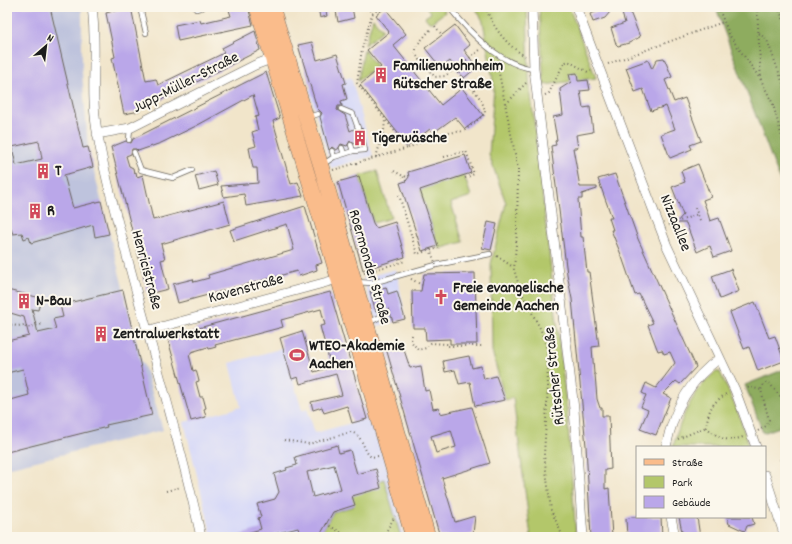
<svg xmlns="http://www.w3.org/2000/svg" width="792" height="544" viewBox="0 0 792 544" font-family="Dekko,sans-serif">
<rect width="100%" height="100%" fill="#fbf7ec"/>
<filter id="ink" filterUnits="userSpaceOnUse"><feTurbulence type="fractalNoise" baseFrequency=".025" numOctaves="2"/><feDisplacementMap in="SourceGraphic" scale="8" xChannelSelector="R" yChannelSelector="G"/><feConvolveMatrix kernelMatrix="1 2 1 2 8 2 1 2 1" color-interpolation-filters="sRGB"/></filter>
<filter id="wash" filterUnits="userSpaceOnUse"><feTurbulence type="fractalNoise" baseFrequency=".012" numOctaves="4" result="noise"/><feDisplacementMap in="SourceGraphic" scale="16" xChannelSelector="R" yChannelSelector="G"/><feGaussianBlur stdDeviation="0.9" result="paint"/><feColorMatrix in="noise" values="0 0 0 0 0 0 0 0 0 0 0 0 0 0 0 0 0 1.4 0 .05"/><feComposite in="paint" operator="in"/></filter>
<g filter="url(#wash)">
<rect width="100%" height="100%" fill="#f1e5ca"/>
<!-- built -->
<path fill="#d6d8f8" d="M351,77L373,156L331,168L309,89Z
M396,269L406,319L378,326L363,278Z
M283,348L302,410L307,408L315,433L373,417L394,490L404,537H212L184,422L241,407L230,363Z"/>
<!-- industrial -->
<path fill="#bec3dd" d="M7,7H82V72L88,147L141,360L142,363L143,362L163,430L7,468Z"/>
<!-- green -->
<path fill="#b3c76a" stroke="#687243" d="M426,7H443L445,12L432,22H429L425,17L431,13Z
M475,7H527L529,78L567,411L576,537H531L513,398L505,400L492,351L491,264L506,203L489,155L494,87L483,21Z
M539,7H569L596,78L544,85Z
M373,18L383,30L365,45Z
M364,50L376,66L358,81Z
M377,171L391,218L373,223L359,176Z
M464,175L471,196L451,203L463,242L439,249L420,190Z
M715,372H720L739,415L749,447H673C681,417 692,393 715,372Z
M384,479L401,537H321L320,535L333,512L354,506L352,498L354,495Z"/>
<!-- forest -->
<path fill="#8eac5e" stroke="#55643d" d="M716,7H785V194L723,28Z
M785,369V425L763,433L745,385Z"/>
<g id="blocks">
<!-- building -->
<path fill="#baa7e9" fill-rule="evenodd" d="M7,7H50L83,148L88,147L93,167L64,175L73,208L101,201L109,234L95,237L93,225L31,243L29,237L24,239L22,233L13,234L9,224L7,225ZM39,141L42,159L16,165L12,147Z
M131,7L146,81L156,79L158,85L224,53L222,48L255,31L260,50L161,100L150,103V106L140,108V111L124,114L112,58L115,57L106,13Z
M228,7H248L253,25L178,41L175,25L200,20L201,23L231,16Z
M318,7H325L327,16L320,18Z
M352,7L354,18L338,22L336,11Z
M609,7H614L605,18L593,22L590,14Z
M620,7H628L640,37L629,43L618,46L616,44L611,28L625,23Z
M385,8L406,34L393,45L441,105L462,88L483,115L465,129L455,117L433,133L430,129L408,146L360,85L381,67L367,50L389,32L376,15Z
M455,25L470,45L464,50L477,67L464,78L450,61L441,68L425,48Z
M312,42L317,60L337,54L346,83L343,84L347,99L341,101L342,106H338L337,110L345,115L350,131L354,129L359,132L362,128L366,144H362L358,147L357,143L355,144L350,141L347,146L341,144L338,149L336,150L332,147L329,150L320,117L322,113L317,108L298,45Z
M664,58L672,77L665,80L674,102L685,98L701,141L690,145L692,149L670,158L661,134L675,129L666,106L651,111L643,89L635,92L626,68L648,60L652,69L657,59Z
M266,72L280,118L273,121L291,184L298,182L303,196L246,206L244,194L224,197L221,186L258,183L257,168H253L249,148L256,146L252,132L258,130L255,117L259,116L253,95L196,126L161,143L138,151L136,149H132L131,154L126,156L129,166L133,168L134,173L136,172L137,177L143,175L153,220L224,201L230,224L161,244L165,259L161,260L168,289L148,294L111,147L126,141L131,143L133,139Z
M577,73L578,81L588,80L590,90L580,91L583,108L590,107L593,132L576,135L578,148H573L580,187H597V189L582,194V199H578L581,237H583L587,272H589L599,346L592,347L594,374H595L597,399L600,408H602V416H609L611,469L605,470V489L609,488L612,537H591L586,446L572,299L567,274L551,146L556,145L555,141L557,140L553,117L563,115L560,89L571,82L569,74Z
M465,155L471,173L420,190L438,246L422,251L400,183L406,181L409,177L408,172Z
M698,164L711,197L703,200L707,211L710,221L719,218L731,251L714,257L710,246L697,252L686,223H676L683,215L672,187L685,182L681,171Z
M214,171L218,185L199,190L195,176Z
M615,174L638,239L696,367L680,384L676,381L663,394L671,398L656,435L640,429L648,410L641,407L646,395L642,393L646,383L656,388L675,363L670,352L664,354L662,350L658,351L656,346L648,325L653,323L639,294L635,295L622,257L611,230H613L609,218H612L598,179Z
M359,176L373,223L376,228L395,222L405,257L363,270L338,182Z
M305,206L322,263L316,265L317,270L299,276L297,271L178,303L173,284L193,279L194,282L209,278L208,275L294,250L287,224L234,241L230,230Z
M488,222L497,224L491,250L482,248Z
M731,269L739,291L720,299L712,276Z
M475,273L477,344H450V339L426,340L425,328H413L412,291H421L424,274Z
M386,287L388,294L397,291L405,319L393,322L389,309L385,310L380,307L376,312L370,291L375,293L378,289Z
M7,290L41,298L38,310L32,309L38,333L56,329L53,319L63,317L60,305L123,290L152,415L106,425L107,427L7,452V401L29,395L23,369L7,373V341L29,336L24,317L7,312Z
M330,292L367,419L352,423L347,406L324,413L322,407L313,410L311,402L342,395L336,374L300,384L298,377L292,379L280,338L302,331L314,372L331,367L320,326L325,325L321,309L281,320L283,327L215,345L216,347L209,349L208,347L191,352V354L189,355L191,362L193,371L196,370L199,381L196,382L200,397H203L206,408L204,409L206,417L191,421L168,340L195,332V329Z
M755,302L769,338L775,336L784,361L758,371L749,347L744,349L730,312Z
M402,344L410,368L421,366L425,391L429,390L433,409L439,408L440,414L472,407L490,463L442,478L455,522L475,516L473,534L462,537H440L386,348ZM451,430L456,447L436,453L431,436Z
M469,356L472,368L481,366L484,379L496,376L505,400L475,406L470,382L459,384L455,370L445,372L443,361Z
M337,445L339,453L350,450L357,474L376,469L381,488L352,496L355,505L333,512L319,537H301L298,528L274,534L275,537H241L240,535L261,529L258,518L261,517L257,504L275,499L279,492L274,474L287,470L286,468L297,465L295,457ZM334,465L341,489L313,497L307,472Z
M632,517H661L662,537H627L626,519Z
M679,517H697L700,537H683Z
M727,517H752L754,524L747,526L745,531L742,530L729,524Z"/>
</g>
</g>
<g filter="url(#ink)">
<use href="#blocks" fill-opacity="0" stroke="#676259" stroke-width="1"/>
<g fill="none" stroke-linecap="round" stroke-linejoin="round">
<!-- lane casing -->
<g stroke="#676259" stroke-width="6">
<path id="lane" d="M140,7L146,33
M449,7C470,33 500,65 534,69
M196,9L203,7
M341,109L353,114L358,128
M309,117L318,114
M129,140L130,128
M332,151L334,157
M353,151L365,150L364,147
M134,152L141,170L173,178L192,170
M344,154L353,151L351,145
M322,165L334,157L344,154L342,148
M356,282L372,283L436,265L490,254
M372,283L374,290
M368,323L382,316L381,311"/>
</g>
<!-- street casing -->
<g stroke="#676259" stroke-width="10">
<path id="street" d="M92,7C98,50 89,94 98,136C104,173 114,209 124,245C149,342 180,439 201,537
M532,7L534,69L574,409L583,537
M576,7L667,246L735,390L756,447
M97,134L130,128L255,65L276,57
M146,331L342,278
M666,447C673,411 690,379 720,358
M765,475L785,537
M671,517L675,537"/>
</g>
<!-- primary casing -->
<g stroke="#676259" stroke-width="16">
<path id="primary" d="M257,7L329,246L413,537
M272,7L321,166L428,537"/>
</g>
<!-- path -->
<path stroke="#676259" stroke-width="2" stroke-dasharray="1 3" stroke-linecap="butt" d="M368,7L372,14
M485,7C494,28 505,44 525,56
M718,7L730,36L761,80L773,104L783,141L785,160
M757,7L761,80
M778,7L785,23
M435,26L442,35
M430,30L417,45L415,54L435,77L445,76L480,50
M759,33L767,40L785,89
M497,63L518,169L517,231L514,269L520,290L541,330L547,350L548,386L544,455L551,510L563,537
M608,64L723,22
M545,95L549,93L564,63L568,61L588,72L591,71
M506,104L526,83
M408,148L438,134L464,131L485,114C484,95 466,84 455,70
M376,157L384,131L385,120
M444,157L466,151L474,174L465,178
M333,170L408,148L357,83L362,49L372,14L381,7
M394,171L403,176
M406,181L403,176L409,177
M399,195L417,254L439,248
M695,208L700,220
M669,225L698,214
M497,256L513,267
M364,273L405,261
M411,279L422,285
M7,324L17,326L25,325L26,328L43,324
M412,335L411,341L418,350L426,348L431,343L448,344V346H482
M744,389L750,387L761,390
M726,394C711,404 709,409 706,427C719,438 726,443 743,437
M758,431L766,426L769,420L761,390L764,383H769L785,402
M678,439L706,427
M284,440L309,444L351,432C364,436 362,449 371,457L378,456
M780,459L785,465
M166,491L181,487
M326,524L344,534
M334,537L344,534L349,537
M383,537L395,516"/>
<!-- lane -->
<use href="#lane" stroke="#fff" stroke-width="4.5"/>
<!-- street -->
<use href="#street" stroke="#fff" stroke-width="9"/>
<!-- primary -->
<use href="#primary" stroke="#fabc8b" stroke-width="15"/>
<!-- path-bridge -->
<path stroke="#676259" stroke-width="2" stroke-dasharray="1 3" stroke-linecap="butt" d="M430,249L436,265"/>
</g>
</g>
<!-- icons -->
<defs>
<g id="building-bare" transform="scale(1.2)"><path d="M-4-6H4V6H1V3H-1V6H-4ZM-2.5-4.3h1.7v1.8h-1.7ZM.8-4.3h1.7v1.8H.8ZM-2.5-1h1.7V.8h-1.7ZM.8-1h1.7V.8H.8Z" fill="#d1495b" stroke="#fbf7ec" stroke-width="2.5" paint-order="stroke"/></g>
<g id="church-bare" transform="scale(1.2)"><path d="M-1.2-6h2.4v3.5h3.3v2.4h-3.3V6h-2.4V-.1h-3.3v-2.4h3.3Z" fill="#d1495b" stroke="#fbf7ec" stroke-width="2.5" paint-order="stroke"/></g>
<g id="stadium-bare" transform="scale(1.2)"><path d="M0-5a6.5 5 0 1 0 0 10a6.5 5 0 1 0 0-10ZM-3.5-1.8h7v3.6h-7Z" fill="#d1495b" stroke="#fbf7ec" stroke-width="2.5" paint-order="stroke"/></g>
</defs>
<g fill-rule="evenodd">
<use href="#building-bare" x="381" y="75"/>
<use href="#building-bare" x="360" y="138"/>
<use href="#building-bare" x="43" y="171"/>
<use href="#building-bare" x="35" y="211"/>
<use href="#church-bare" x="441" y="297"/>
<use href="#building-bare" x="24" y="301"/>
<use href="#building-bare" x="101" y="334"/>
<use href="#stadium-bare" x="297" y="355"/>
</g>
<g text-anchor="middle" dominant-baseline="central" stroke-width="4" stroke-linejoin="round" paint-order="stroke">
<!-- poi labels -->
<g font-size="16" font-weight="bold" fill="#1c1c1c" stroke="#fbf7ec" text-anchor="start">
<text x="393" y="66">Familienwohnheim<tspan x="393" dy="18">Rütscher Straße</tspan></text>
<text x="372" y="138">Tigerwäsche</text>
<text x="55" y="171">T</text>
<text x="47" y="211">R</text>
<text x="453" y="288">Freie evangelische<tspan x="453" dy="18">Gemeinde Aachen</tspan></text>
<text x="36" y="301">N-Bau</text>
<text x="113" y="334">Zentralwerkstatt</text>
<text x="309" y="346">WTEO-Akademie<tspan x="309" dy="18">Aachen</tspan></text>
</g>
<!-- street labels -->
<g font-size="16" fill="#1c1c1c" stroke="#fbf7ec">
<text transform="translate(186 83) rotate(-27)">Jupp-Müller-Straße</text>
<text transform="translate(675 223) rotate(68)">Nizzaallee</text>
<text transform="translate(369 267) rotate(74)">Roermonder Straße</text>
<text transform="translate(146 270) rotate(75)">Henricistraße</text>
<text transform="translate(246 289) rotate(-15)">Kavenstraße</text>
<text transform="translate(555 376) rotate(-96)">Rütscher Straße</text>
</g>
</g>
<!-- margin -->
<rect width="792" height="544" fill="none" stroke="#fbf7ec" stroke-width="24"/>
<!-- legend -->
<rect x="636" y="446" width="130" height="72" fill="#fbf7ec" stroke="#a29f99"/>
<rect x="644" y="459" width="20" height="6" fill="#fabc8b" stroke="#a29f99"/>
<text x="672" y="466" font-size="12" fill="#1c1c1c">Straße</text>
<rect x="644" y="476" width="20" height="12" fill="#b3c76a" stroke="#a29f99"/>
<text x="672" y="486" font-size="12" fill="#1c1c1c">Park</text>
<rect x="644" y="496" width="20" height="12" fill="#baa7e9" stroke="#a29f99"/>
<text x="672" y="506" font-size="12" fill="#1c1c1c">Gebäude</text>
<!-- north arrow -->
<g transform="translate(46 46) rotate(28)" stroke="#fbf7ec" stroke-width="3" paint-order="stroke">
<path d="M0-3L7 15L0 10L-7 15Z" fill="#1c1c1c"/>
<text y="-6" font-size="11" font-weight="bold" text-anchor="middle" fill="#1c1c1c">N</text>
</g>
</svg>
